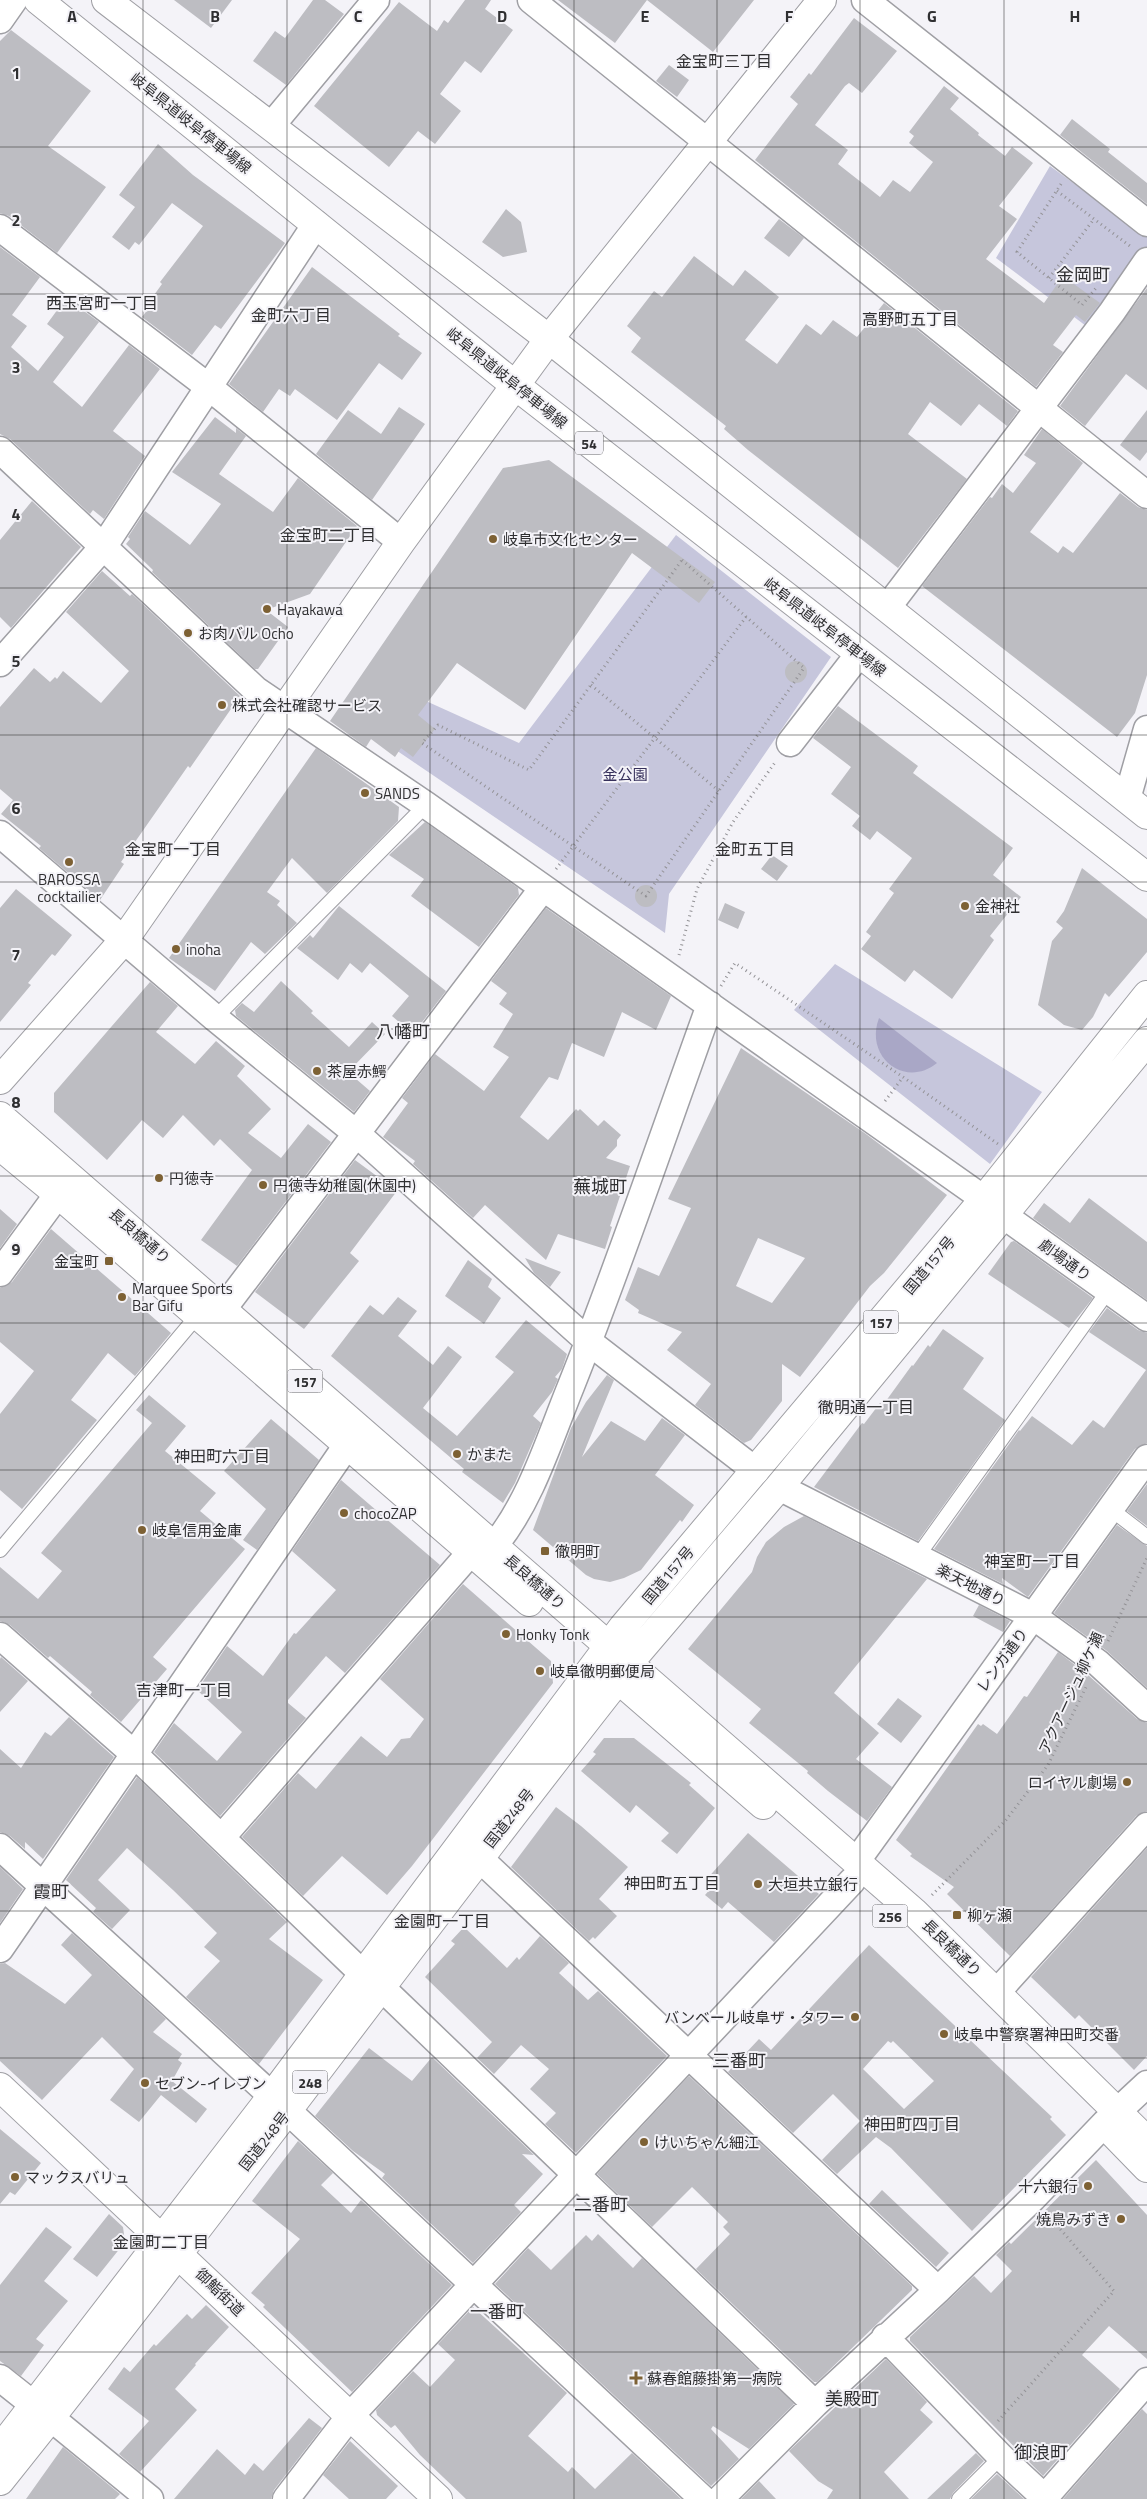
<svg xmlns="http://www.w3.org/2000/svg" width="1147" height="2499" viewBox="0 0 1147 2499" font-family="'Titillium Web','Noto Sans JP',sans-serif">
<rect width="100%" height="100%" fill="#f4f3f8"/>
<!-- green -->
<path fill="#c6c6dc" d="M1050,166L1147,237V250L1086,326L996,258Z
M676,535L831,657L669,894L665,933L390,746L426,701L519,743Z
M835,964L1042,1092L990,1164L794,1010Z"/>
<!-- water -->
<path fill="#a9a7c6" d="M879,1018L937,1063C905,1089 864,1057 879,1018Z"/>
<!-- building -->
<path fill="#bdbdc2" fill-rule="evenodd" d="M174,0H232L211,28Z
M313,0H325L344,14L286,85L253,61L275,31L285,38Z
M465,0H491L485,9L513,30L481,73L465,61L440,94L461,111L435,144L418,131L389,167L314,106L399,2L437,31L444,20L448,23Z
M558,0H754L713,52L647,0L615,43Z
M854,18L897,51L862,93L849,83L845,86L815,125L848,150L838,164L880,197L893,180L910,192L933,162L909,143L914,136L909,132L944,86L959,98L950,109L979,133L978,135L1005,156L1012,147L1033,163L999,206L1017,219L986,259L1044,303L1063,276L1100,303L1085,322L1076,315L1053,345L1063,352L1036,387L755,160L798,104L790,97L809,73L811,75Z
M11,30L91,91L48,146L106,187L57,253L9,216L0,213V41Z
M669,65L689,80L677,97L656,81Z
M1072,119L1110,149L1108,152L1147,183V204L1060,135Z
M158,144L193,175L285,243L221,329L215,325L192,355L142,317L152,304L149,302L162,284L160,282L203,226L172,203L139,245L135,242L129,250L112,237L135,207L119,195Z
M506,209L521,222L527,252L503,257L482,242Z
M779,219L804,238L789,257L764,238Z
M0,247L40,277L12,315L27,326L11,347L38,371L64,337L47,324L66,298L99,322L53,382L82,407L129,345L160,369L113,431L145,456L104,519L93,510L90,514L10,439L0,434Z
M694,256L733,286L745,270L779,297L745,340L777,364L806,324L821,335L833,320L857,337L884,303L1018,411L1007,426L979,404L961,426L930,402L908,434L967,479L898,568L748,450L724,429L726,426L631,352L641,338L627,326L654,291L662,297Z
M312,267L400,334L398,336L422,353L402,380L379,363L337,420L295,389L290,396L279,389L263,412L229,384Z
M1147,288V390L1126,374L1085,426L1060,406Z
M399,407L425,424L372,500L316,454L348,410L381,434Z
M1147,410V452L1140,461L1120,445Z
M215,417L236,433V428L246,436L219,474L273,512L298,478L357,526L310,594L266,610L288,627L258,669H255L152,572L153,570L126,544L130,539L128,537L145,511L190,545L221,504L172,472Z
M1042,429L1083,463L1030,532L1058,553L1063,546L1073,553L1120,493L1138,507L1147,510V675L1135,713L1117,737L922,586L990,497L992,498L1002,484L1013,493L1036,463L1024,455Z
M549,460L715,582L699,603L632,553L525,710L457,663L418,715L435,729L413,757L401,748L395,757L371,739L366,747L330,721L503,468Z
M32,501L81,547L11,628L0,617V540Z
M102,571L130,596L132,594L240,696L190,768L188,766L121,862L124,864L100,900L39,848L41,846L1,814L13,800L0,789V707L34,668L50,682L55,677L57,679L63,671L101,703L129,671L66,612Z
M785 672a11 11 0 1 1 22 0a11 11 0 1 1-22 0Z
M838,706L918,766L913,773L1013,848L993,875L1021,897L990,936L994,940L952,999L914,970L905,982L861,949L871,936L866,932L894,893L889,889L912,858L877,831L870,840L852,826L860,816L831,794L851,767L813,738Z
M316,748L399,807L398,821L327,893L292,858L267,892L280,901L277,905L297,923L265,954L251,942L215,991L169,958Z
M425,822L518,888L519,895L479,947L411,896L424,879L389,855Z
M772,855L788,866L777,881L761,869Z
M1082,868L1147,919V952L1109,997L1105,993L1093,1017L1082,1030L1064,1025L1038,1005L1052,941L1063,928L1056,922L1064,911Z
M635 896a11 11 0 1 1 22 0a11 11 0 1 1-22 0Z
M16,889L72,935L55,956L52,954L28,983L31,985L0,1022V908Z
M725,903L745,912L738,929L718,920Z
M339,906L446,991L413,1034L392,1016L409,996L370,963L362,973L350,963L338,980L297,948L310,935L313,938Z
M546,908L671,996L656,1030L622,1012L604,1057L572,1043L558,1080L549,1077L520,1117L548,1140L576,1109L578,1111L580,1109L598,1126L604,1120L621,1135L617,1140V1146L606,1158L630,1166L610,1226L612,1227L605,1249L558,1234L546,1260L485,1205L473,1218L413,1164L415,1161L383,1137L408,1103L402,1098L435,1054L484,1091L509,1057L493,1047L513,1014L499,1004L507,993L491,981Z
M281,981L313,1011L311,1013L349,1047L372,1022L385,1034L348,1072L370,1091L354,1112L236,1016L235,1010L242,1003L254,1012Z
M150,982L178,1006L156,1032L195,1064L216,1041L245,1066L237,1076L271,1109L248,1133L281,1158L308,1124L331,1142L237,1266L201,1240L252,1170L220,1139L214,1146L183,1115L163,1138L142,1120L107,1160L54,1112V1093Z
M741,1048L866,1134L947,1195L884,1273L870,1286L800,1377L782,1364V1401L751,1440L744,1443L695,1405L711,1384L667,1350L682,1332L638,1313L639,1310L625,1300L638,1267L659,1276L691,1208L668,1199ZM758,1238L805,1258L772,1303L736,1286Z
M355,1160L397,1191L350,1253L359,1261L304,1329L255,1292Z
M1089,1198L1147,1242V1300L1033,1218L1044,1203L1070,1223Z
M0,1209L17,1224L0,1248Z
M51,1229L171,1333L135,1376L108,1353L71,1400L97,1420L22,1509L0,1490V1414L34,1371L0,1342V1288L12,1282Z
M1014,1241L1093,1298L1069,1328L988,1274L1011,1242Z
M525,1258L561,1272L550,1287L534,1273Z
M468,1260L492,1279L488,1287L501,1298L484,1324L445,1296Z
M398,1297L417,1311L398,1336L433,1365L448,1346L462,1357L423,1408L457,1436L514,1372L495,1357L526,1320L567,1354L562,1369L555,1377L558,1379L552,1392L533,1416L541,1423L515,1483L503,1503L462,1472L464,1469L331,1356L370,1305L383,1315Z
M1107,1308L1138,1330L1147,1333V1443L1135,1449L1028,1597L1002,1578L1003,1584L934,1549L1019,1430L1020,1431L1032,1416L1072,1445L1093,1420L1104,1428L1146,1370L1089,1332Z
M943,1329L984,1358L963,1389L1005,1420L918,1541L814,1487L862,1423L864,1424L880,1403L883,1405L912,1365L913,1366L928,1345L930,1347Z
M607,1375L614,1380L582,1457L611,1421L645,1441L662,1418L685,1435L655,1475L694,1505L682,1522L680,1520L641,1570L624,1578L610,1582L594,1579L586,1575L533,1530L571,1428L586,1402Z
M149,1395L186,1426L165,1451L216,1493L200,1511L245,1549L153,1657L167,1669L121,1722L90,1695L92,1692L50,1656L48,1658L10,1625L0,1621V1567L38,1599L62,1571L41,1553L152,1423L136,1410Z
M271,1419L319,1460L257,1550L243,1540L266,1509L224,1471Z
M341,1480L440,1565L345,1673L326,1656L288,1700V1703L306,1718L220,1816L154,1752L174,1723L217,1761L242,1732L197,1690L227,1646L263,1676L294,1633L296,1634L336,1590L292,1551Z
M1147,1484V1526L1127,1511Z
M804,1516L927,1579L834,1693L879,1733L856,1759L892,1787L867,1821L828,1791L807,1773L808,1771L749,1723L761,1709L688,1649L752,1572L757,1557L766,1542L784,1527Z
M1117,1525L1147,1546V1688L1107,1651L1054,1613Z
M463,1584L551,1661L553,1683L412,1866L387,1895L342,1856L303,1896L242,1837L298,1773L316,1789L361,1736L387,1757L401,1739L410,1738L424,1719L380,1679Z
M979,1605L1010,1621L1003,1632L973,1616Z
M1058,1652L1088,1675L1137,1719L1147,1723V1811L1136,1816L1010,1956L947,1894L954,1887L910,1856L912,1854L896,1840L978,1724L981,1726L983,1724L997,1734L1024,1696L1027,1697Z
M1,1657L28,1681L0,1712V1659Z
M898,1698L922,1716L901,1743L877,1724Z
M69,1717L114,1757L43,1859L25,1842V1849L10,1836L0,1832V1749L21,1768L45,1732L51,1736Z
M604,1738H634L691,1783L689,1785L715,1808L677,1854L661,1841L669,1833L636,1805L630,1813L581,1771L596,1754L593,1752Z
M137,1777L287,1922L269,1939L323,1980L259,2064L186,1997L220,1961L204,1947L217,1933L173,1890L127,1848L98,1880L130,1910L112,1929L93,1912L96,1908L66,1880Z
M556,1807L581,1826L628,1867L599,1899L617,1916L595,1939L593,1937L589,1941L511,1867Z
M748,1833L819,1894L774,1942L728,1902L722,1909L705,1895L712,1887L705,1881Z
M1147,1848V2056L1134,2070L1079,2015L1075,2019L1031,1977Z
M0,1867L23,1889L0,1923Z
M464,1927L507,1968L517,1957L519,1960L540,1936L569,1963L559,1973L588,2000L598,1991L667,2056L576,2153L545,2124L556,2113L530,2089L549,2069L521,2045L494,2074L477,2058L492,2042L425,1977L455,1944L451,1941Z
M72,1933L166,2019L153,2032L182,2054L178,2060L182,2063L172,2081L207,2109L196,2123L161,2095L139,2122L110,2100L134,2069L102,2037L42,2100L0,2061V1964L5,1963L65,2004L92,1975L61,1945Z
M869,1945L1052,2117L1050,2119L1066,2135L972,2231L891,2148L876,2137L837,2174L822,2160L860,2121L833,2094L793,2133L728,2072L759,2039L771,2050ZM888,2041L891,2043L893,2041L934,2081L904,2109L863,2069Z
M369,2048L412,2081L432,2057L534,2155L522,2154L543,2174L514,2205L521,2212L473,2263L382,2178L385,2174L353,2151L315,2116Z
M689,2076L912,2286V2290L817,2382H814L696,2269L730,2234L723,2227L728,2222L692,2187L652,2227L597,2174Z
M0,2129L41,2163L15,2195L10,2192L0,2204Z
M298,2141L333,2173L321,2185L351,2213L361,2200L452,2285L352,2392L263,2307L265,2305L251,2293L300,2239L252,2201Z
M1096,2160L1147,2215V2359L1109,2326L1082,2355L1120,2389L1043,2476L910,2341V2337L974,2276L991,2293L1012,2271L996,2255L1009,2242L1011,2244Z
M882,2190L949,2253L936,2267L869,2204Z
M109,2214L123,2227L125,2242L97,2277L73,2259Z
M46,2227L72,2247L44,2281L68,2301L36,2339L44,2345L21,2376L0,2361V2285Z
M598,2234L633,2268L642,2258L794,2404L749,2449L713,2426L711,2429L739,2459L711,2486L495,2284L528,2248L551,2270L586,2235L592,2241Z
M206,2305L229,2327L195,2364L196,2365L175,2389L197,2410L140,2472L119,2454L149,2421L108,2389L124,2367L130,2372L154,2344L156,2346L187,2314L192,2319Z
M473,2307L567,2393L528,2436L568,2472L572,2467L595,2489L632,2453L681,2499H466L420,2455L395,2425L391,2428L377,2415L376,2410L413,2371L430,2387L455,2360L438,2344Z
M886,2359L927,2402L920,2410L933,2422L884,2472L909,2499H827L833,2490L818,2481L789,2451Z
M1142,2409L1147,2414V2499H1063Z
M309,2418L322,2428L274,2490L271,2499H174L217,2449L245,2475L254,2463L263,2471Z
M350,2441L398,2486L386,2499H349L323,2475Z
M63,2447L120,2494L115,2499H26Z
M976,2453L984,2461L953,2493L950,2499H927Z
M997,2474L1024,2499H971Z
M759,2481L776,2499H741Z"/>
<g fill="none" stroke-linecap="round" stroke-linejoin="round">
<!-- lane casing -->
<g stroke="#9f9fa4" stroke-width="16">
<path id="lane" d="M215,1018L426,805
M1112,1510L1147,1537
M0,1550L198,1315
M917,1557L1108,1291
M959,2499L1001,2457"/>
</g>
<!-- street casing -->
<g stroke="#9f9fa4" stroke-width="29">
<path id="street" d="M531,0L1147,495
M865,0L1147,223
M0,20L14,0
M271,126L376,0
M0,228L210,388L401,542
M0,450L256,690L426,805L984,1199L1003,1215L1147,1318
M887,608L1112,312L1147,261
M0,663L104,546L316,224
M790,743L859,654
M1127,799L1147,729
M0,834L215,1018L357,1134L589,1342L756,1471
M0,1273L58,1194
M223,1309L543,888
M779,1487L1033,1616L1098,1663L1147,1708
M494,1546C531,1501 549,1440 571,1386C621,1261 664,1132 710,1005
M0,1636L133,1753L363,1974
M222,1837L471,1552
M0,1847L272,2096
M478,1857L938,2290
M856,1862L1147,1458
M0,1949L347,1445
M382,1988L815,2404
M997,1992L1147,1826
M288,2111L703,2499
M885,2337L1001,2457L1046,2499
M0,2378L34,2405
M51,2418L150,2499
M1045,2497L1147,2381
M286,2499L350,2416L852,1881
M720,2499L815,2404L938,2290L1033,2198L1105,2123L1147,2084"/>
</g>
<!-- secondary casing -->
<g stroke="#9f9fa4" stroke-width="30">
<path id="secondary" d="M0,1080L124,940L401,542L549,339L822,0
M0,2087L438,2499"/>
</g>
<!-- primary casing -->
<g stroke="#9f9fa4" stroke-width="30">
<path id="primary" d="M38,0L516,386L1147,877
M106,0L549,339L1147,815"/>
</g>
<!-- highway casing -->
<g stroke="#9f9fa4" stroke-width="30">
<path id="highway" d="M0,1116L914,1912L1147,2141
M0,1146L58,1194L529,1602
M605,1668L763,1805
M1110,2130L1147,2168
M0,2449L272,2096L623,1627L984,1199L1147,995
M0,2481C211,2218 409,1945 617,1681L629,1663L779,1487L1147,1041"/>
</g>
<!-- path -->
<path stroke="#939296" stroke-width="3" stroke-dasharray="1 4" stroke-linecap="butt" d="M1061,184L1017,252L1082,305L1096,288
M1057,191L1130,246
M1049,278L1094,219
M682,560L804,668L646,896L422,743L438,725L529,770Z
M591,685L719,791
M556,869L746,617
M679,955L697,889L733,822L776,761
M721,986L735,963L903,1077
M885,1101L903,1077L998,1144
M1108,1641L1147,1558
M932,1895L1006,1820L1048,1765L1087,1685
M998,2421L1114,2291L1048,2215"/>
<!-- lane -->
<use href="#lane" stroke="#fff" stroke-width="14"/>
<!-- street -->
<use href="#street" stroke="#fff" stroke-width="26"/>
<!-- secondary -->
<use href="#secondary" stroke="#fff" stroke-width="28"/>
<!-- primary -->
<use href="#primary" stroke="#fff" stroke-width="28"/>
<!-- highway -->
<use href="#highway" stroke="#fff" stroke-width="28"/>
</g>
<!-- grid -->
<path fill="none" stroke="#2f2f31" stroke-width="1" stroke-opacity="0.55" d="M143,0V2499M287,0V2499M430,0V2499M574,0V2499M717,0V2499M860,0V2499M1004,0V2499M0,147H1147M0,294H1147M0,441H1147M0,588H1147M0,735H1147M0,882H1147M0,1029H1147M0,1176H1147M0,1323H1147M0,1470H1147M0,1617H1147M0,1764H1147M0,1911H1147M0,2058H1147M0,2205H1147M0,2352H1147"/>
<!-- markers -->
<g fill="#7d6134" stroke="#f4f3f8" stroke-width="2">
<circle cx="493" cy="539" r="5"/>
<circle cx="267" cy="609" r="5"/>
<circle cx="188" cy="633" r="5"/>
<circle cx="222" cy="705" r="5"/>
<circle cx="365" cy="793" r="5"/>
<circle cx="69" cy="862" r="5"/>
<circle cx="965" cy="906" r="5"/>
<circle cx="176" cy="949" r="5"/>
<circle cx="317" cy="1071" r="5"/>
<circle cx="159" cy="1178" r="5"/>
<circle cx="263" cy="1185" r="5"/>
<rect x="104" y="1256" width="10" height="10" rx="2.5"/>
<circle cx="122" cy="1297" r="5"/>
<circle cx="457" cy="1454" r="5"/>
<circle cx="344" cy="1513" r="5"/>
<circle cx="142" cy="1530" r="5"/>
<rect x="540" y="1546" width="10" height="10" rx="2.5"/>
<circle cx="506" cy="1634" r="5"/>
<circle cx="540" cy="1671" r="5"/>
<circle cx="1127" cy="1782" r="5"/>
<circle cx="758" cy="1884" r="5"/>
<rect x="952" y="1910" width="10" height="10" rx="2.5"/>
<circle cx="855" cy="2017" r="5"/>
<circle cx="944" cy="2034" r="5"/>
<circle cx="145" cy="2083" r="5"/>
<circle cx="644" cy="2142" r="5"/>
<circle cx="15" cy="2177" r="5"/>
<circle cx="1088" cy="2186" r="5"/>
<circle cx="1121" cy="2219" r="5"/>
<path d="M633.5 2370.5h5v5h5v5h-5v5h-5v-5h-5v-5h5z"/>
</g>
<g text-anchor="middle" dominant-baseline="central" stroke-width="4" stroke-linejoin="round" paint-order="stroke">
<!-- shield labels -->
<g fill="#f4f3f8" stroke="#6a6a6d" stroke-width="1">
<rect x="575" y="431.5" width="28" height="23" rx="4"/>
<rect x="863.5" y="1310.5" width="35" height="23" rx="4"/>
<rect x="287.5" y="1369.5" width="35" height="23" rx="4"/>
<rect x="872.5" y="1904.5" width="35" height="23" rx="4"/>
<rect x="292.5" y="2070.5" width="35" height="23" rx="4"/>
</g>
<g font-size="14" font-weight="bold" fill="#2f2f31">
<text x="589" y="443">54</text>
<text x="881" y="1322">157</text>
<text x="305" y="1381">157</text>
<text x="890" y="1916">256</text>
<text x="310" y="2082">248</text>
</g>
<!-- street labels -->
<g font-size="15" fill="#2f2f31" stroke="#f4f3f8">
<text transform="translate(191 123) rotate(39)">岐阜県道岐阜停車場線</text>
<text transform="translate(507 378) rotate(39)">岐阜県道岐阜停車場線</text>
<text transform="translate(825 627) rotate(38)">岐阜県道岐阜停車場線</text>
<text transform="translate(140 1236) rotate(41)">長良橋通り</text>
<text transform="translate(1065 1260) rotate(36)">劇場通り</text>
<text transform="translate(929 1265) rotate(-50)">国道157号</text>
<text transform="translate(668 1575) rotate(-50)">国道157号</text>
<text transform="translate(535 1582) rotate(41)">長良橋通り</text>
<text transform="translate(971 1585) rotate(27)">楽天地通り</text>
<text transform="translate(1002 1660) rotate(-54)">レンガ通り</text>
<text transform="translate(1071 1693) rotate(-65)">アクアージュ柳ケ瀬</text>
<text transform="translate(509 1818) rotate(-52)">国道248号</text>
<text transform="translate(952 1948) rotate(44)">長良橋通り</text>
<text transform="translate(264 2141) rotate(-52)">国道248号</text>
<text transform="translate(220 2292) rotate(44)">御鮨街道</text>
</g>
<!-- poi labels -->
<g font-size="15" fill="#2f2f31" stroke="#f4f3f8" text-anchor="start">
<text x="503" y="539">岐阜市文化センター</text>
<text x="277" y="609">Hayakawa</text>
<text x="198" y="633">お肉バル Ocho</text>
<text x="232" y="705">株式会社確認サービス</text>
<text x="375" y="793">SANDS</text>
<text x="69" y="879" text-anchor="middle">BAROSSA<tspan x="69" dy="17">cocktailier</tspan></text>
<text x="975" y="906">金神社</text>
<text x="186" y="949">inoha</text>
<text x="327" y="1071">茶屋赤鰐</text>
<text x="169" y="1178">円徳寺</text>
<text x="273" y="1185">円徳寺幼稚園(休園中)</text>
<text x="99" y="1261" text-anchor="end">金宝町</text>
<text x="132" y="1288">Marquee Sports<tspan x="132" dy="17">Bar Gifu</tspan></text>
<text x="467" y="1454">かまた</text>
<text x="354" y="1513">chocoZAP</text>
<text x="152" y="1530">岐阜信用金庫</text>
<text x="555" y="1551">徹明町</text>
<text x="516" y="1634">Honky Tonk</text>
<text x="550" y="1671">岐阜徹明郵便局</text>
<text x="1117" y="1782" text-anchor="end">ロイヤル劇場</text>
<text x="768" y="1884">大垣共立銀行</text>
<text x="967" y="1915">柳ヶ瀬</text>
<text x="845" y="2017" text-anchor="end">バンベール岐阜ザ・タワー</text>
<text x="954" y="2034">岐阜中警察署神田町交番</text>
<text x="155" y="2083">セブン-イレブン</text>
<text x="654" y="2142">けいちゃん細江</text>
<text x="25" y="2177">マックスバリュ</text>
<text x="1078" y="2186" text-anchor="end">十六銀行</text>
<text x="1111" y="2219" text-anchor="end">焼鳥みずき</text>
<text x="647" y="2378">蘇春館藤掛第一病院</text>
</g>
<!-- park labels -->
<g font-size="15" fill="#36305b" stroke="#f4f3f8">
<text x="625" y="774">金公園</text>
</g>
<!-- neighbourhood labels -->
<g font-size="16" fill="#2f2f31" stroke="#f4f3f8">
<text x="724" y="61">金宝町三丁目</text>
<text x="102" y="303">西玉宮町一丁目</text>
<text x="291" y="315">金町六丁目</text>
<text x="910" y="319">高野町五丁目</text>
<text x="328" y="535">金宝町二丁目</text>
<text x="173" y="849">金宝町一丁目</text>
<text x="755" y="849">金町五丁目</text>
<text x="866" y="1407">徹明通一丁目</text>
<text x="222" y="1456">神田町六丁目</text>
<text x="1032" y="1561">神室町一丁目</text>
<text x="184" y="1690">吉津町一丁目</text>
<text x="672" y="1883">神田町五丁目</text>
<text x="442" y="1921">金園町一丁目</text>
<text x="912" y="2124">神田町四丁目</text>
<text x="161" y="2242">金園町二丁目</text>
</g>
<!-- quarter labels -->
<g font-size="18" fill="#2f2f31" stroke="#f4f3f8">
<text x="1083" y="274">金岡町</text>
<text x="403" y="1031">八幡町</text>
<text x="600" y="1186">蕪城町</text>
<text x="51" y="1891">霞町</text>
<text x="739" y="2060">三番町</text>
<text x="601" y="2204">二番町</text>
<text x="497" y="2311">一番町</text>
<text x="852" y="2398">美殿町</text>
<text x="1041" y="2452">御浪町</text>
</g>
</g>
<g font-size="16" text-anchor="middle" font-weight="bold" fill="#2f2f31" stroke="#f4f3f8" stroke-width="4" stroke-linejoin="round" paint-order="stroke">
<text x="72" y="22">A</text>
<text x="215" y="22">B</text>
<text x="358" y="22">C</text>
<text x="502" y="22">D</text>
<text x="645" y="22">E</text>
<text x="789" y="22">F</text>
<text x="932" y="22">G</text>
<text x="1075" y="22">H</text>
<text x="16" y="79">1</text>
<text x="16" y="226">2</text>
<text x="16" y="373">3</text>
<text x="16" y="520">4</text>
<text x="16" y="667">5</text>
<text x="16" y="814">6</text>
<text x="16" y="961">7</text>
<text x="16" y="1108">8</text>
<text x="16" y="1255">9</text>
</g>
</svg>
